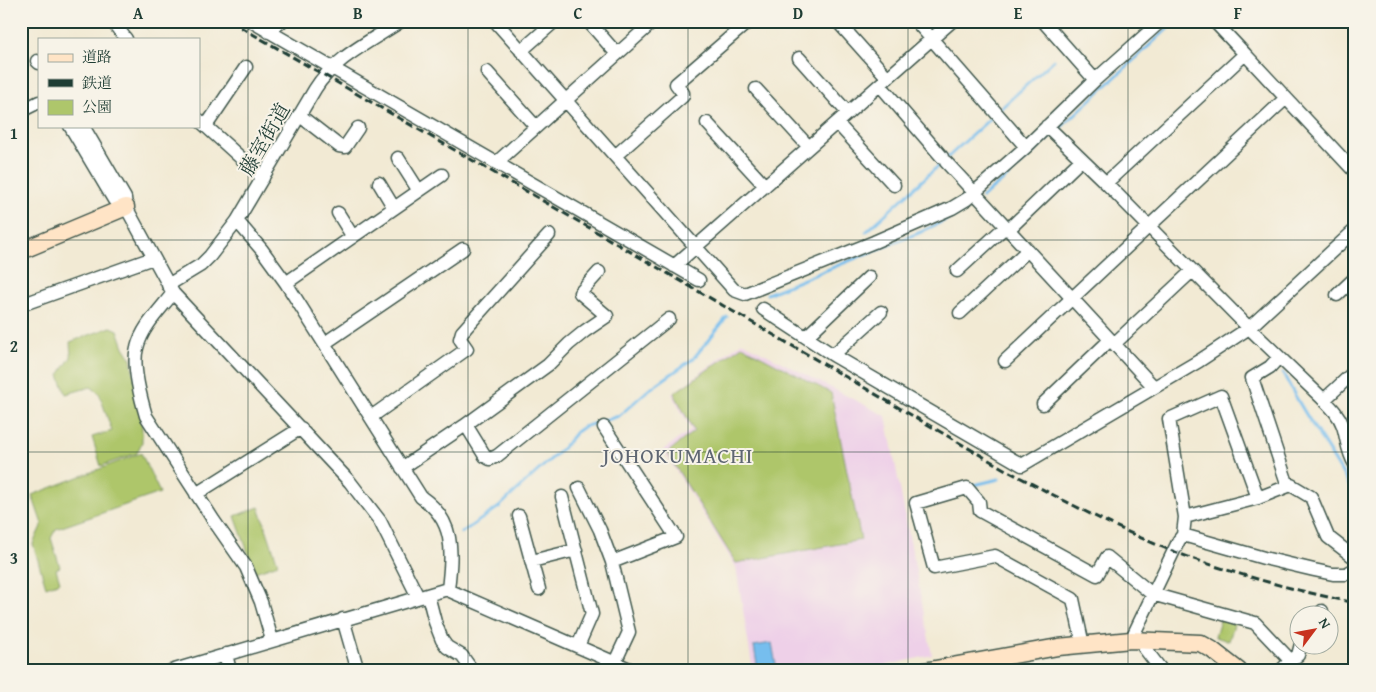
<svg xmlns="http://www.w3.org/2000/svg" width="1376" height="692" viewBox="0 0 1376 692" font-family="'Gentium Book Plus','Noto Serif JP',serif">
<rect width="100%" height="100%" fill="#f7f3e8"/>
<filter id="ink" filterUnits="userSpaceOnUse"><feTurbulence type="fractalNoise" baseFrequency=".02" numOctaves="2"/><feDisplacementMap in="SourceGraphic" scale="10" xChannelSelector="R" yChannelSelector="G"/><feConvolveMatrix kernelMatrix="1 2 1 2 8 2 1 2 1" color-interpolation-filters="sRGB"/></filter>
<filter id="wash" filterUnits="userSpaceOnUse"><feTurbulence type="fractalNoise" baseFrequency=".0096" numOctaves="4" result="noise"/><feDisplacementMap in="SourceGraphic" scale="20" xChannelSelector="R" yChannelSelector="G"/><feGaussianBlur stdDeviation="1.12" result="paint"/><feColorMatrix in="noise" values="0 0 0 0 0 0 0 0 0 0 0 0 0 0 0 0 0 1.4 0 .05"/><feComposite in="paint" operator="in"/></filter>
<g filter="url(#wash)">
<rect width="100%" height="100%" fill="#f2ead4"/>
<!-- built -->
<path fill="#eed0e8" d="M742,342L886,416L932,655L861,671H753L736,567L663,450L691,430L672,394Z"/>
<!-- green -->
<path fill="#aec66b" stroke="#668250" d="M111,327L118,330L124,347L131,358L142,423V442L137,453L101,466L92,437L112,431L99,393L91,387L66,394L59,375L71,357L70,342Z
M742,346L831,393L861,540L736,563L667,453L694,431L674,393Z
M141,453L160,493L56,529L51,538L60,567L56,569L60,582L46,587L33,544L42,524L32,495Z
M259,507L278,564L255,572L235,516Z
M1221,617L1235,621L1229,641L1215,637Z"/>
<!-- water -->
<path fill="#76beee" stroke="#4a7e91" d="M772,643L777,671H758L754,646Z"/>
<g fill="none" stroke-linecap="round" stroke-linejoin="round">
<!-- stream -->
<path stroke="#76beee" stroke-width="3" d="M999,110L1054,60
M1057,131L1176,21
M982,197L1006,178L1052,135
M866,232L995,114
M767,294L921,232L960,213L977,201
M1283,373C1304,416 1333,454 1355,496
M970,486L999,479
M461,533L499,507L515,492L563,448L576,432L583,427L619,416L647,391L693,359L727,317"/>
</g>
</g>
<g filter="url(#ink)">
<g fill="none" stroke-linecap="round" stroke-linejoin="round">
<!-- street casing -->
<g stroke="#3f574c" stroke-width="15">
<path id="street" d="M112,21L126,39
M251,21L699,280
M495,21L734,290L745,294L874,242L952,208L967,199L1026,147L1095,80L1161,21
M588,21L617,54
M916,21L1026,147
M1043,21L1095,80
M1214,21L1245,54
M838,22L888,78
M269,32L282,21
M521,51L555,21
M799,58L848,113
M37,61L39,63
M487,72L536,127
M880,85L942,157
M756,89L809,147
M21,111L39,102
M299,115L339,146L345,147L358,128
M199,120L263,178
M707,123L765,186
M837,123L894,185
M70,126L114,200L126,207L173,293L350,482L380,521L418,597
M83,126L125,198L126,207
M206,126L246,67
M1047,126L1106,183L1249,328L1324,400L1355,371
M615,156L683,96V93L676,84L749,21
M398,158L419,191
M946,162L1154,387
M496,163L654,21
M379,183L394,208
M1106,183L1245,54L1355,172
M338,213L353,237
M237,221L262,250L286,283L421,497C456,521 452,552 448,590
M1008,230L1081,160
M674,266L952,21
M957,271L1005,227
M286,283L442,175
M168,285L201,265L210,256L237,221L315,89C334,58 371,41 401,21
M173,293C160,310 142,327 137,348C132,365 141,399 146,416L214,521L246,567L261,602L272,640
M1337,295L1355,278
M21,305L153,258
M763,309L833,355L1022,465L1199,361L1249,328L1355,230
M960,313L1027,251
M806,337L869,277
M325,343L463,249
M1114,344L1192,271
M833,355L881,312
M1279,357L1270,367L1252,378L1288,486
M1005,361L1286,98
M1324,400C1332,408 1339,415 1343,426C1347,438 1347,452 1355,464
M1043,404L1110,340
M371,417L467,349L460,339L462,332L549,235
M466,425L485,456L490,459L497,456L669,319
M604,427L676,537L612,562
M402,468L464,426L526,381L548,365L569,344L585,331L607,316L580,293L599,272
M579,488L600,530L612,562L629,632L615,662
M196,494L301,428
M562,497L592,614L578,646
M519,516L539,589
M1185,517L1258,498L1291,485L1311,497L1328,537L1355,558
M1183,535L1264,558L1314,570L1333,574H1346L1355,569
M532,561L576,550
M428,595L435,622L442,640L447,647L462,656L472,670
M1319,614L1322,611
M343,619L358,671
M1131,640L1179,540L1183,535L1185,517L1169,419L1221,396L1258,498
M1139,641L1162,671
M1083,645L1073,599L995,556L934,568L916,503L967,488L979,502L980,511L1097,575L1107,557L1152,594L1255,623L1291,661L1280,671
M226,654L230,671
M1291,661L1298,655L1301,644
M171,671L444,590H448L634,671"/>
</g>
<!-- secondary casing -->
<g stroke="#3f574c" stroke-width="19">
<path id="secondary" d="M21,251L126,207
M924,671L1058,647L1131,640L1200,643L1211,649L1239,671"/>
</g>
<!-- street -->
<use href="#street" stroke="#fff" stroke-width="12"/>
<!-- secondary -->
<use href="#secondary" stroke="#ffe4c6" stroke-width="16"/>
<!-- rail -->
<path stroke="#1f3d34" stroke-width="3" stroke-dasharray="8 4" stroke-linecap="butt" d="M230,21L538,198L1006,470C1061,499 1116,529 1175,552C1233,574 1294,590 1355,603"/>
</g>
</g>
<!-- grid -->
<path fill="none" stroke="#1f3d34" stroke-width="1" stroke-opacity="0.55" d="M248,21V671M468,21V671M688,21V671M908,21V671M1128,21V671M21,240H1355M21,452H1355"/>
<g text-anchor="middle" dominant-baseline="central" stroke-width="4" stroke-linejoin="round" paint-order="stroke">
<!-- street labels -->
<g font-size="20" fill="#1f3d34" stroke="#f7f3e8">
<text transform="translate(264 139) rotate(-60)">藤室街道</text>
</g>
<!-- quarter labels -->
<g font-size="22" letter-spacing="1" fill="#5f6773" stroke="#f7f3e8">
<text x="678" y="455">JOHOKUMACHI</text>
</g>
</g>
<!-- margin -->
<rect width="1376" height="692" fill="none" stroke="#f7f3e8" stroke-width="55"/>
<!-- legend -->
<rect x="38" y="38" width="162" height="90" fill="#f7f3e8" stroke="#a1aaa0"/>
<rect x="48" y="54" width="25" height="8" fill="#ffe4c6" stroke="#a1aaa0"/>
<text x="82" y="62" font-size="15" fill="#1f3d34">道路</text>
<rect x="48" y="79" width="25" height="8" fill="#1f3d34" stroke="#a1aaa0"/>
<text x="82" y="88" font-size="15" fill="#1f3d34">鉄道</text>
<rect x="48" y="100" width="25" height="15" fill="#aec66b" stroke="#a1aaa0"/>
<text x="82" y="112" font-size="15" fill="#1f3d34">公園</text>
<!-- north arrow -->
<g transform="translate(1314 630) rotate(58)"><circle r="24" fill="#f7f3e8" stroke="#a1aaa0"/>
<path d="M0-4L9 19L0 12L-9 19Z" fill="#c8321e"/>
<text y="-8" font-size="14" font-weight="bold" text-anchor="middle" fill="#1f3d34">N</text>
</g>
<rect x="28" y="28" width="1320" height="636" fill="none" stroke="#1f3d34" stroke-width="2"/>
<g font-size="16" text-anchor="middle" font-weight="bold" fill="#1f3d34">
<text x="138" y="19">A</text>
<text x="358" y="19">B</text>
<text x="578" y="19">C</text>
<text x="798" y="19">D</text>
<text x="1018" y="19">E</text>
<text x="1238" y="19">F</text>
<text x="14" y="139">1</text>
<text x="14" y="352">2</text>
<text x="14" y="564">3</text>
</g>
</svg>
